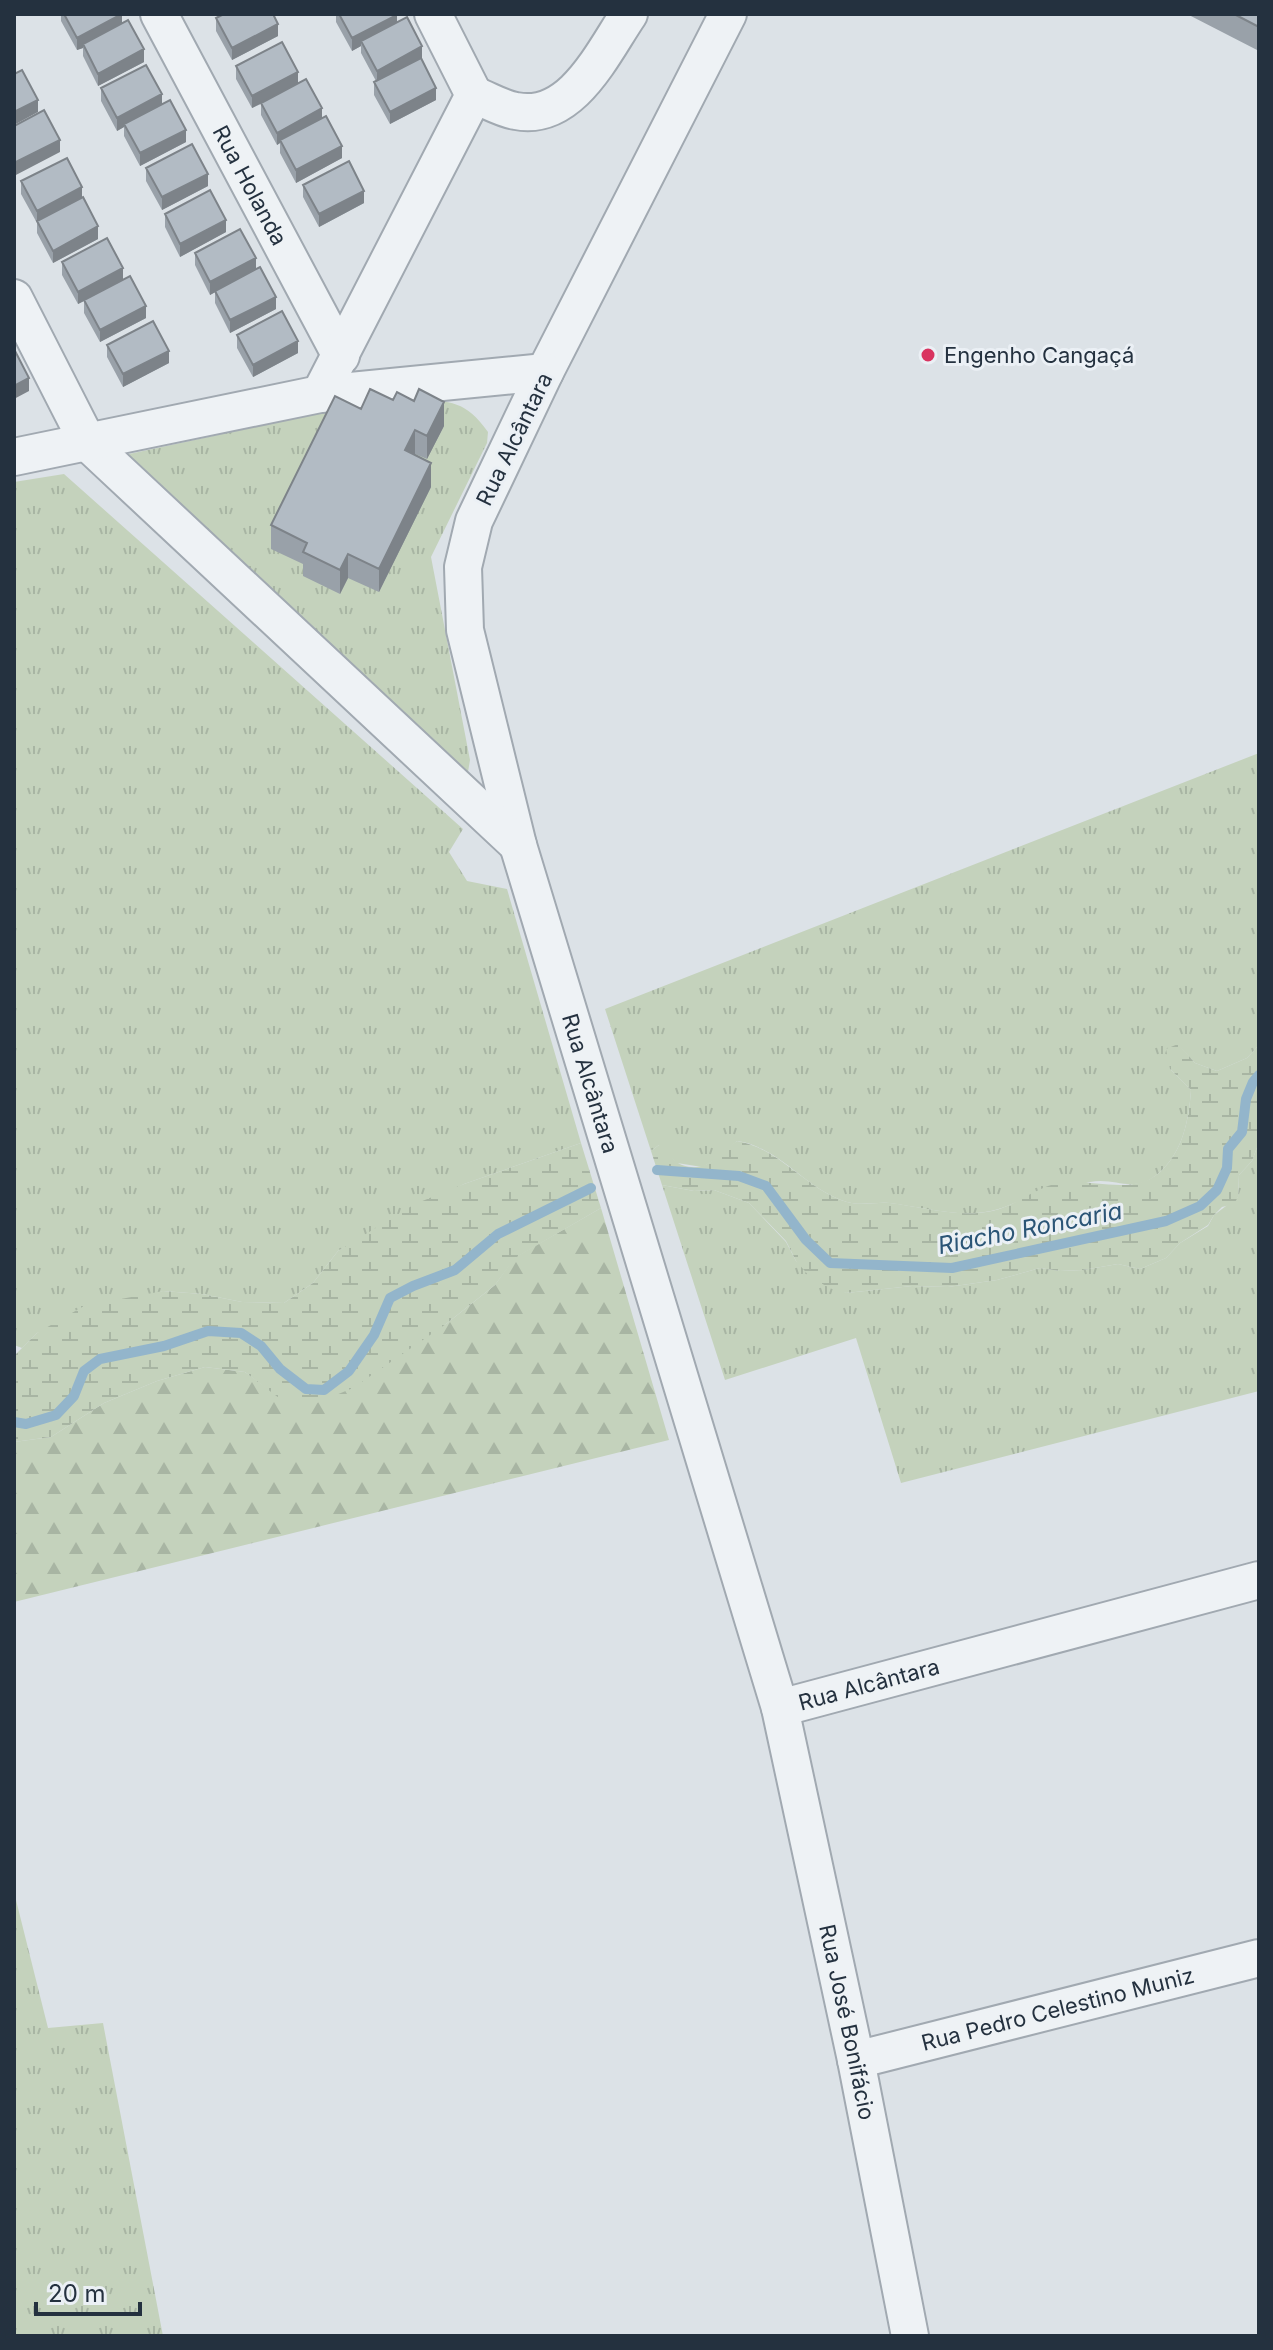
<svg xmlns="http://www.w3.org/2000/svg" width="1273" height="2350" viewBox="0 0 1273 2350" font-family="Inter,sans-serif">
<defs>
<pattern id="grass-tufts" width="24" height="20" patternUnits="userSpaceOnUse" patternTransform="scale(2)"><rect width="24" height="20" fill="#c4d2bc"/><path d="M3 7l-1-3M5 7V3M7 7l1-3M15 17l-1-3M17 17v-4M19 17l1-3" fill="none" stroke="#a8b5a3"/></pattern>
<pattern id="forest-firs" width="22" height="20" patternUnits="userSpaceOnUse" patternTransform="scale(2)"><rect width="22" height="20" fill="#c4d2bc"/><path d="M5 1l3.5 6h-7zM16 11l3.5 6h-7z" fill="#a8b5a3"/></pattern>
<pattern id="wetland-marsh" width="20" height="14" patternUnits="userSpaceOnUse" patternTransform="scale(2)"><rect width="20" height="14" fill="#c4d2bc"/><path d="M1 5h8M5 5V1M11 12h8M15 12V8" fill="none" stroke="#a8b5a3"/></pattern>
</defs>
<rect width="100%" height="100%" fill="#dce2e7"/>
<!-- grass -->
<path fill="url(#grass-tufts)" d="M415,399C451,401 466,401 488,432L487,443L431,557L470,760L468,772L462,774L115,457L325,412Z
M64,474L463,829L449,852L467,881L507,889L581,1143L464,1184L338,1251L313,1283L284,1303L242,1302L202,1294L163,1291L37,1333L22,1348L14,1345V482Z
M1259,753V1045L1247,1058L1217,1071L1195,1063L1178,1045L1170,1069L1191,1090C1189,1119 1183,1152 1159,1173C1133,1195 1117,1177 1090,1182C1069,1187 1047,1193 1026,1199C1014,1202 1003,1209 991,1211C957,1218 923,1207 889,1203C875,1202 860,1206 847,1202C806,1190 780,1147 737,1141L717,1159L702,1167L677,1163L659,1145L651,1151L605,1009Z
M1259,1142V1391L901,1483L856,1338L725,1380L662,1185L694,1191L714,1190L749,1203L786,1242L796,1261L846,1293L912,1286L948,1287L997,1280L1040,1268L1060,1271L1083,1270L1118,1264L1140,1269L1166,1258L1180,1243L1208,1226L1214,1215L1238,1197L1239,1175L1252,1161Z
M14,1892L48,2028L103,2023L163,2336H14Z"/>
<!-- forest -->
<path fill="url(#forest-firs)" d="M601,1208L669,1440L14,1602V1442L51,1437L104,1403L157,1381L205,1367L245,1372L279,1397L446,1324L495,1285L514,1258Z"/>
<!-- wetland -->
<path fill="url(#wetland-marsh)" d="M1178,1044L1195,1063L1217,1071L1247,1058L1259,1045V1142L1252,1161L1239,1175L1238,1197L1234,1204L1222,1207L1214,1215L1208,1225L1180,1243L1166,1258L1140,1269L1118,1264L1083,1270L1060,1271L1040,1268L997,1280L948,1287L912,1286L846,1293L832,1289L811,1278L796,1261L786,1241L749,1203L714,1190L694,1191L662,1185L651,1151L659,1145L667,1146C670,1155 673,1161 682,1165C708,1174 719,1153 737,1141C780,1148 806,1190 847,1202C861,1206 876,1202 890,1203C923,1207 958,1218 992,1211C1016,1206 1036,1187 1059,1183C1093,1178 1131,1196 1159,1173C1183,1152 1189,1119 1191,1090L1170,1069L1166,1049Z
M581,1143L601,1208L515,1258L495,1285L446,1324L353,1388L314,1404L279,1398L245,1372L205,1367L157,1381L104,1403L51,1437L14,1442V1356L37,1333L84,1306L163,1291L202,1294L242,1302L284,1303L313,1283L338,1251L415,1204L464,1184Z"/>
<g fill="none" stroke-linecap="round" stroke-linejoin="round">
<!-- stream -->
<path stroke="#93b5cb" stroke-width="10" d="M657,1170L739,1176L766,1186L806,1240L830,1263L952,1268L1166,1221L1200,1206L1217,1190L1227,1168L1228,1149L1242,1132L1246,1099L1253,1082L1259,1075
M14,1422L26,1424L56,1415L74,1396L84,1371L100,1359L164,1346L208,1331L241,1333L261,1346L280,1369L306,1389L324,1390L349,1371L374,1335L390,1298L413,1286L455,1270L498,1234L591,1188"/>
<!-- minor casing -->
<g stroke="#a1a9b1" stroke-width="40">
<g id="minor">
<path id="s1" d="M159,14L341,356"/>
<path id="s2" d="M728,14L545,372L474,521L463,567L465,630L518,845L780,1708L856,2060L910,2336"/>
<path d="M474,95C488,100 502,109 516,111C572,122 603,52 629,14"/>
<path d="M14,298L88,443L518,845"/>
<path d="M320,394L545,372"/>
<path d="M14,457L320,394L474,95L433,14"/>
<path id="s3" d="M780,1708L1259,1580"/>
<path id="s4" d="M856,2060L1259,1958"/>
</g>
</g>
<!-- minor -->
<use href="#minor" stroke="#eef2f5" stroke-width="36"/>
</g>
<!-- wall -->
<path fill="#99a1a9" d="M61,14H122V23L144,62L98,86L83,56V48L77,50L61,21Z
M336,14H397V22L422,59L421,60L436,100L390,124L374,95V82L376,81L361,53V46L352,51L336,22Z
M1187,14H1259V51Z
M216,18L278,36L232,60L216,31Z
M236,66L298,83L322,118L342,158L296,183L280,153V143L277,145L261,115V104L252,108L236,79Z
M101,88L162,104L186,142L140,166L124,136V127L117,131L101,101Z
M146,168L208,186L162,210L146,181Z
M21,181L82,197L98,239L53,263L37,233V223L21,194Z
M303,185L364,203L319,227L303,197Z
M165,214L226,232L180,257L165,227Z
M195,253L256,269L276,309L230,333L215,303V292L210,295L195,265Z
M62,262L123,279L146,318L100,342L84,313V301L78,304L62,275Z
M237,335L298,353L253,377L237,348Z
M107,345L169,363L123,387L107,357Z
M361,409L444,426L427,459L415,454L414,455L431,487L379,592L348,578L340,594L303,576V564L271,549V525Z"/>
<!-- shaded-wall -->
<path fill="#7d8389" d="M122,14V27L83,44V48L77,50V38Z
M397,15V27L361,41V46L352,51V38Z
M278,24V36L232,60V48Z
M422,46V59L377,83V71Z
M144,49V62L98,86V74Z
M298,72V84L252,108V96Z
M436,88V100L390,124V112Z
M162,94V107L124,124V127L117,131V118Z
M38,100V112L14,125V112Z
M322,108V121L280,140V143L277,145V133Z
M186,130V142L140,166V153Z
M60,140V152L14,176V163Z
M342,146V158L296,183V170Z
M208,174V186L162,210V197Z
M82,187V200L37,221V223V211Z
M364,191V203L319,227V214Z
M226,220V232L180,257V244Z
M98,226V239L53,263V251Z
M256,258V270L210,295V282Z
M123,268V281L78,304V292Z
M276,297V309L230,333V320Z
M146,306V318L100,342V330Z
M298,341V353L253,377V365Z
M169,351V363L123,387V374Z
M29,378V391L14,399V386Z
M444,402V426L427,459V436Z
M415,430V454L405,474V450Z
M431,463V487L379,592V569Z
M348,554V578L340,594V570Z"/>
<!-- building -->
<path fill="#b2bbc4" stroke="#7d8389" stroke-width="2" d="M64,14H122L77,38Z
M224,14H273L278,24L232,48L216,18Z
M339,14H397V15L352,38Z
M1234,14H1259V27Z
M407,17L422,46L377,71L361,41Z
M128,20L144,49L98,74L83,44Z
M282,42L298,72L252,96L236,66Z
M421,58L436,88L390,112L374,82Z
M146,65L162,94L117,118L101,88Z
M22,70L38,100L14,112V74Z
M306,79L322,108L277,133L261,103Z
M170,100L186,130L140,153L124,124Z
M44,110L60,140L14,163V126Z
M326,116L342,146L296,170L280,140Z
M192,144L208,174L162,197L146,168Z
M67,158L82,187L37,211L21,181Z
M349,161L364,191L319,214L303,185Z
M210,190L226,220L180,244L165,214Z
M83,197L98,226L53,251L37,221Z
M240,229L256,258L210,282L195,253Z
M107,238L123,268L78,292L62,262Z
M260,267L276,297L230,320L215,291Z
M130,276L146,306L100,330L84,300Z
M282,311L298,341L253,365L237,335Z
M153,321L169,351L123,374L107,345Z
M14,349L29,378L14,386Z
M370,389L393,400L397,392L414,401L419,389L444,402L427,436L415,430L405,450L431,463L379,569L348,554L340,570L303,552L307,543L271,525L335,396L361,409Z"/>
<!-- markers -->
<circle fill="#d93460" stroke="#ebf0f5" stroke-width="3" cx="928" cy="355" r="8"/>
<g text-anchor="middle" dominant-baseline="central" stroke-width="6" stroke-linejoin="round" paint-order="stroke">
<!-- street labels -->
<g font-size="22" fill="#24313f" stroke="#ebf0f5">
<text stroke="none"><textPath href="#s1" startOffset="194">Rua Holanda</textPath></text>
<text transform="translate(514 439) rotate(-64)">Rua Alcântara</text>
<text stroke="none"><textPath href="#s2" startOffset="1148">Rua Alcântara</textPath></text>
<text stroke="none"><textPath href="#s3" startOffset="92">Rua Alcântara</textPath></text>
<text stroke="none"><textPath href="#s4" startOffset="208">Rua Pedro Celestino Muniz</textPath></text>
<text stroke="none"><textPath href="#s2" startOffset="2122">Rua José Bonifácio</textPath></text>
</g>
<!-- poi labels -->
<g font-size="22" fill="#24313f" stroke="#ebf0f5" text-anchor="start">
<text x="944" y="355">Engenho Cangaçá</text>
</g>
<!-- water labels -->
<g font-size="24" font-style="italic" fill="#2b5576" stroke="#ebf0f5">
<text transform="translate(1030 1228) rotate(-11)">Riacho Roncaria</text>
</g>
</g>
<!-- border -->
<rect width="1273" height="2350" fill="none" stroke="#24313f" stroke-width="32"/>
<!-- scale -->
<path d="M36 2302v12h104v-12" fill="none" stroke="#24313f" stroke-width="4"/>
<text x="48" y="2302" font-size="24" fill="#24313f" stroke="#ebf0f5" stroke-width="6" paint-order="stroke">20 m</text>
</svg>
